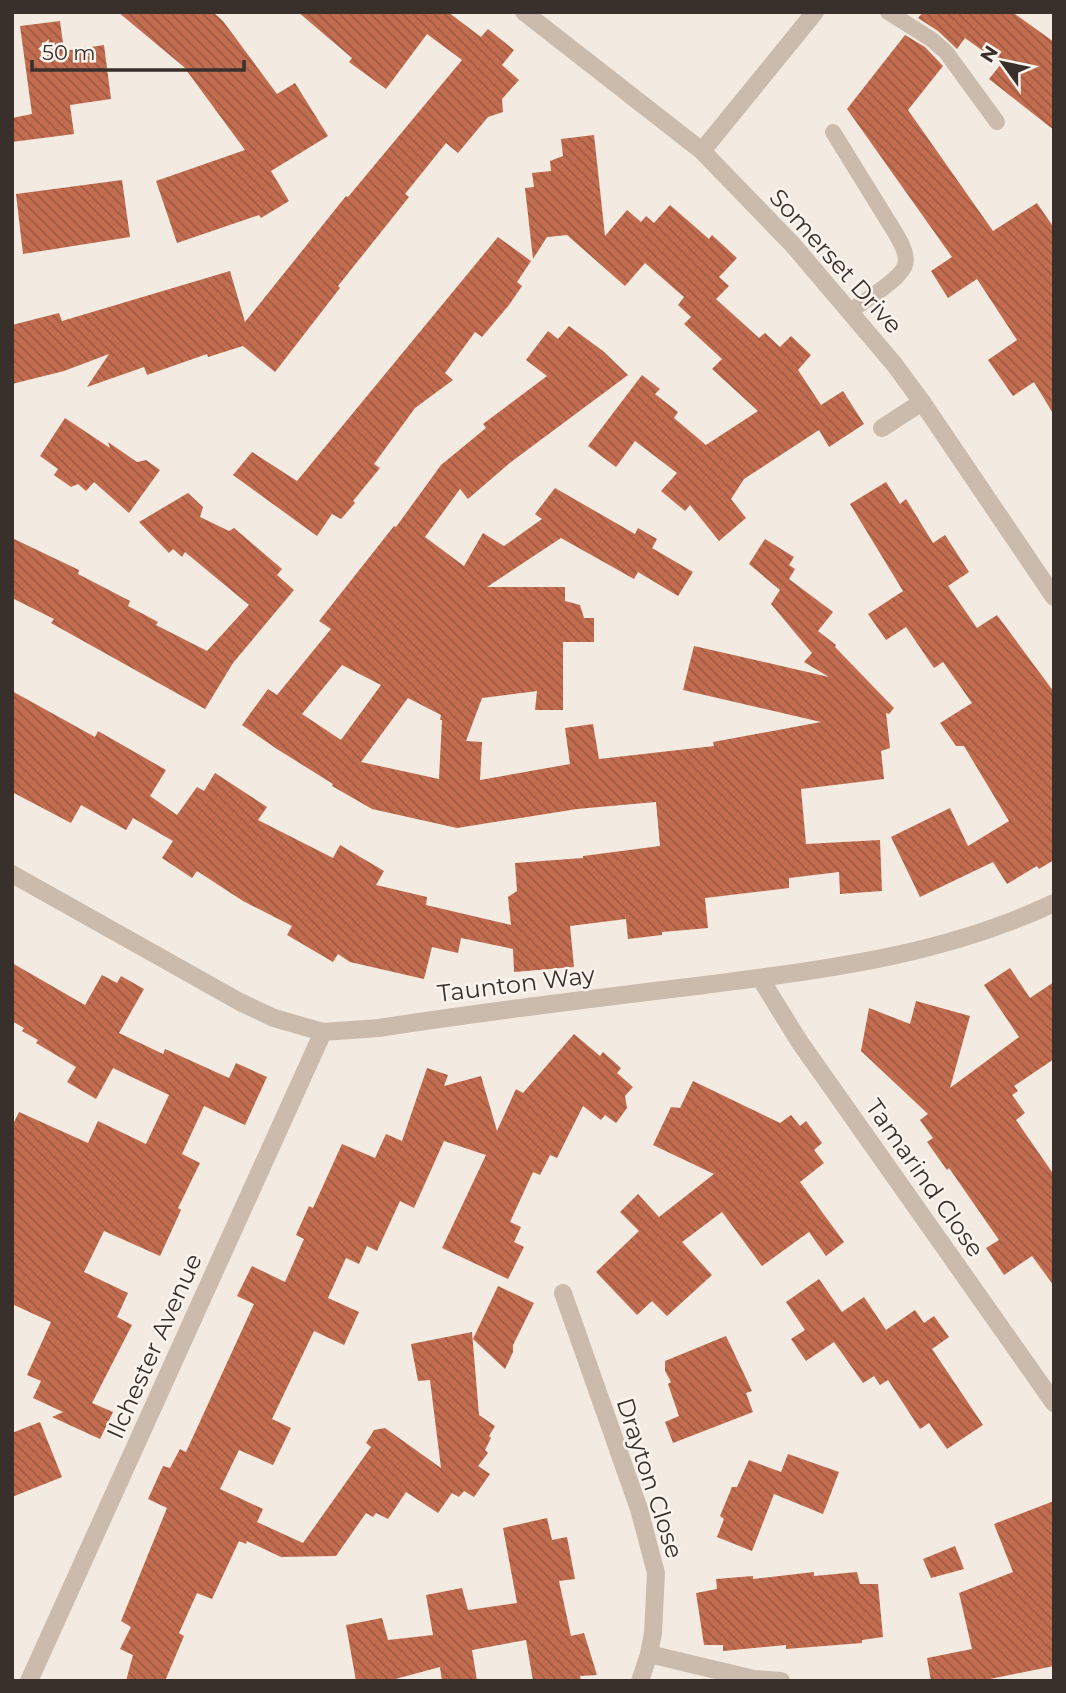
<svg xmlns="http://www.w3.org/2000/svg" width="1066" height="1693" viewBox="0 0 1066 1693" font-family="Montserrat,sans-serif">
<defs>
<pattern id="building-back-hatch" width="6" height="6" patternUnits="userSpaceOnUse" patternTransform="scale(1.75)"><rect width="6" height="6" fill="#c26d50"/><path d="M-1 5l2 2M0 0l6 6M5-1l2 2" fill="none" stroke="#9f5a43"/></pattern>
</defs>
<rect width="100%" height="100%" fill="#f3ebe1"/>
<!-- building -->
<path fill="url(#building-back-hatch)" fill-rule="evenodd" d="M118,12H213L223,21L277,94L295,83L328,136L271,171L289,201L261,218L259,215L177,243L156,181L245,150L184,67Z
M298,12H448L481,37L488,29L514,50L502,65L519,80L502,99L503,112L488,117L458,153L446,143L405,194L409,197L338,286L340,288L275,372L243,346L208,357L207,354L147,375L144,367L87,387L109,354L64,371L12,384V325L59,313L62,321L230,271L245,322L346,196L348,197L462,60L427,34L386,89L349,62L352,58Z
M923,12H1012L1054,42V130L989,79L1001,64L965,38L957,49L938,31L918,18Z
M60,21L64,51L104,45L111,99L70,105L74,134L12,142V118L32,114L20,26Z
M905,35L925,47L943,66L908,110L993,231L1037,203L1054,228V415L1034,382L1013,396L988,360L1017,340L977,279L948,298L931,271L952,257L847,109Z
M594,135L605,236L627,210L641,222L646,216L654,223L670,205L709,239L712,235L737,258L719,277L729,286L716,299L759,338L765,333L780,347L791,336L811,355L798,370L821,405L843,391L864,424L829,447L819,430L744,479L731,499L746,518L719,541L690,505L685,511L661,491L677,473L635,441L616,467L588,446L642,375L660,389L655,394L678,412L674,418L706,445L758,411L712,369L722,359L684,324L691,317L678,305L684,297L645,263L625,286L567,235L547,237L533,259L525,188L534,187L532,173L551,171L550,161L563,156L561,139Z
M122,180L130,237L23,254L16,194Z
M498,237L531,261L517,282L522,286L509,305L482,337L475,332L445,373L453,380L415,408L374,464L380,468L353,501L355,503L341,519L332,514L317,536L233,475L252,452L297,481Z
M569,326L603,351L628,375L511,462L468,499L460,489L425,537L464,566L483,533L504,546L542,519L535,514L555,488L635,534L638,528L657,539L652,548L693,572L678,596L638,572L634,579L561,538L487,587H565V601L580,605L584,618H594V642H563V710H535L537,691L482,698L466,741L482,742L480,780L570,764L565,728L593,724L599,759L714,746L713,742L821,722L683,690L694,646L829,677L804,662L812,653L771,604L780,590L749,564L765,539L794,557L789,565L795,569L789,579L833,612L818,631L836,645L835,647L894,708L889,714L886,713L890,748L881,751L884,779L801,789L806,844L880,840L882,891L840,894L839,872L789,878V888L705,898L708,928L662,932V935L628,939L626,919L570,926L574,967L514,972L513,949L461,938L458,953L432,947L424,979L350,962L338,954L333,962L287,935L292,926L243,901L197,871L192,878L162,858L173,841L133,818L126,830L81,805L71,823L12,792V691L95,737L98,731L166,770L150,796L177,815L197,787L204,791L215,773L267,807L258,820L333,858L340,845L384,871L376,885L427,897L426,905L511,925L508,897L517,891L515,863L583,858V856L660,846L656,802L577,809L457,828L372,809L332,786L333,784L277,749L242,725L268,689L277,695L331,629L319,621L394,526L396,527L441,465L486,428L483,424L547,376L526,360L548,331L558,339ZM342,665L381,685L341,740L302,714ZM408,698L441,715L440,720H442L439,779L361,762Z
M65,418L110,448L108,442L137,462L146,460L160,470L129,513L94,482L86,491L78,484L71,487L54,475L58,469L40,456Z
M886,482L900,504L906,499L933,543L945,535L969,572L948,586L977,628L997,615L1054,692V860L1039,869L1037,866L1007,884L993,862L920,897L891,837L950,808L968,846L1009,821L964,746H956L940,723L972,703L943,662L934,668L906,627L886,640L868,614L903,591L850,504Z
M188,493L203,507L200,517L229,531L234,528L282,569L277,575L294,590L233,663L205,709L51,623L54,619L12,598V538L79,570L78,574L130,601L128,606L158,622L156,625L207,651L249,605L185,552L182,557L173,549L169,553L139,522Z
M12,963L85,1005L102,975L117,983L121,976L144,989L119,1033L163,1054L165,1049L229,1078L236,1063L267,1077L245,1125L204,1106L182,1154L200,1163L178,1208L181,1210L160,1256L104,1231L84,1272L128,1293L117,1317L132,1325L92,1403L113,1412L100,1439L52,1417L63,1412L33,1398L41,1381L27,1375L51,1322L12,1304V1126L19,1112L88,1143L98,1121L146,1144L169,1095L113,1068L96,1099L67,1082L76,1067L36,1043L38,1040L22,1031L24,1028L12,1021Z
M1010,968L1030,998L1054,982V1059L1014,1086L1018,1091L1012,1095L1025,1113L1016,1120L1054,1175V1286L1032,1256L1004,1275L986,1248L999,1240L949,1168L947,1170L927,1142L933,1138L920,1120L928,1114L861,1051L869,1008L910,1024L916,1001L970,1016L950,1088L1019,1037L984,985Z
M574,1034L600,1056L603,1052L621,1068L617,1073L633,1087L625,1096L627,1108L616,1123L605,1115L601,1120L583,1106L557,1158L550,1155L540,1175L533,1172L510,1222L521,1227L514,1242L524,1247L508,1279L442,1248L486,1155L444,1141L414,1208L400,1201L377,1251L367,1246L359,1264L346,1258L328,1298L359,1312L344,1345L314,1331L272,1419L291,1428L273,1465L239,1450L220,1489L263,1509L257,1522L303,1543L371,1447L366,1443L374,1430L385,1428L441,1468L430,1380L418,1381L411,1344L472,1332L479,1415L495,1426L489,1436L491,1438L485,1450L488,1453L478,1466L490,1474L474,1497L464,1491L459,1497L452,1493L438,1513L406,1492L388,1519L376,1513L373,1517L366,1513L336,1556L281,1557L247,1541L246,1544L239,1541L212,1599L197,1593L179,1633L184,1636L165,1681H126L133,1655L120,1649L131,1627L121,1621L167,1508L148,1499L163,1466L170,1468L180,1449L186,1452L254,1304L237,1296L252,1266L285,1282L304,1239L296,1235L309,1206L313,1208L342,1144L375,1158L386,1134L402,1141L427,1068L448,1075L444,1086L481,1076L497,1131L516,1089L523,1093Z
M693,1081L780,1123L791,1115L800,1126L806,1121L822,1143L814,1150L824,1163L800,1182L844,1242L826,1256L809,1232L762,1266L722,1212L682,1242L712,1275L667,1316L652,1301L637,1315L596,1272L639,1231L620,1212L638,1194L659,1217L714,1174L653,1145L671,1107L680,1108Z
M819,1279L842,1312L864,1297L886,1330L915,1310L924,1323L934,1316L949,1337L932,1349L983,1425L947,1449L929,1423L920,1429L888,1380L880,1385L874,1376L863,1383L834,1342L806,1361L791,1339L805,1330L786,1302Z
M498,1286L534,1303L513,1345V1352L505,1369L473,1339Z
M726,1336L752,1391L746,1393L753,1412L673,1443L665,1422L679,1416L668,1384L671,1382L665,1371V1361Z
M40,1422L62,1477L12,1497V1433Z
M788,1454L839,1472L823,1514L774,1494L752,1551L717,1537L724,1519L720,1516L732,1487H737L749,1460L781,1472Z
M1054,1501V1666L980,1681H931L927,1658L972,1649L959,1593L1013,1572L994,1524Z
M547,1518L552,1540L567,1537L575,1579L559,1581L571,1636L584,1633L597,1675L580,1676L581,1681H533L526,1640L472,1650L477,1681H442L440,1667L388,1681H356L346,1625L382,1618L388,1640L433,1635L426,1595L462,1588L468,1610L517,1603L503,1528Z
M955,1546L964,1569L931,1578L923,1559Z
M814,1572V1576L857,1572L860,1584H878L883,1637L862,1640V1643L786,1649V1645L723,1651V1645H704L696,1593L717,1589L716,1579L753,1576V1579Z"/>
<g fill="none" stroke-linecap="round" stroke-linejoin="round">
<!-- service -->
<path stroke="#cbbbad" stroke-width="16" d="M888,12L931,39L946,52L997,122
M833,132L896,234C901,243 908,254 905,265C901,279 863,302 850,311"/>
<!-- minor -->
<path stroke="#cbbbad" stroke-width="18" d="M524,12L702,151L793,245L894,364L922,402L1054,597
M702,151L815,12
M882,428L922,402
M12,874L240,1002L274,1018L323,1032L379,1028C487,1011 596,998 705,985C826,969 942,956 1054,903
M760,978L799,1041L1054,1403
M563,1293L639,1509L656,1573L653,1633L649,1654L640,1681
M649,1654L754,1679L781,1681
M29,1681L323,1032"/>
</g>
<g text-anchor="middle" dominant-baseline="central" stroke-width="5" stroke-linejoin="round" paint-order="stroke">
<!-- street labels -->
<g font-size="24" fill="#3a302b" stroke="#faf5ee">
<text transform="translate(836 261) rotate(48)">Somerset Drive</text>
<text transform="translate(516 984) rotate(-7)">Taunton Way</text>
<text transform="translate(925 1178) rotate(55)">Tamarind Close</text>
<text transform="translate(154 1346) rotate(-66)">Ilchester Avenue</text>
<text transform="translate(650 1478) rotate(72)">Drayton Close</text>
</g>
</g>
<!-- border -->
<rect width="1066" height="1693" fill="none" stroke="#3a302b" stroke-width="28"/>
<!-- north arrow -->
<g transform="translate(1003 63) rotate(303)" stroke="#faf5ee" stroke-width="5" paint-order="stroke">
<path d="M0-5L12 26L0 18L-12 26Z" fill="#3a302b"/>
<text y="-10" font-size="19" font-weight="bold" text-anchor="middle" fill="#3a302b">N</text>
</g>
<!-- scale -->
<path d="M32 60v10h212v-10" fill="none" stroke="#3a302b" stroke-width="3.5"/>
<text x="42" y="60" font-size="21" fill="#3a302b" stroke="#faf5ee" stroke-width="5" paint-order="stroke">50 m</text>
</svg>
